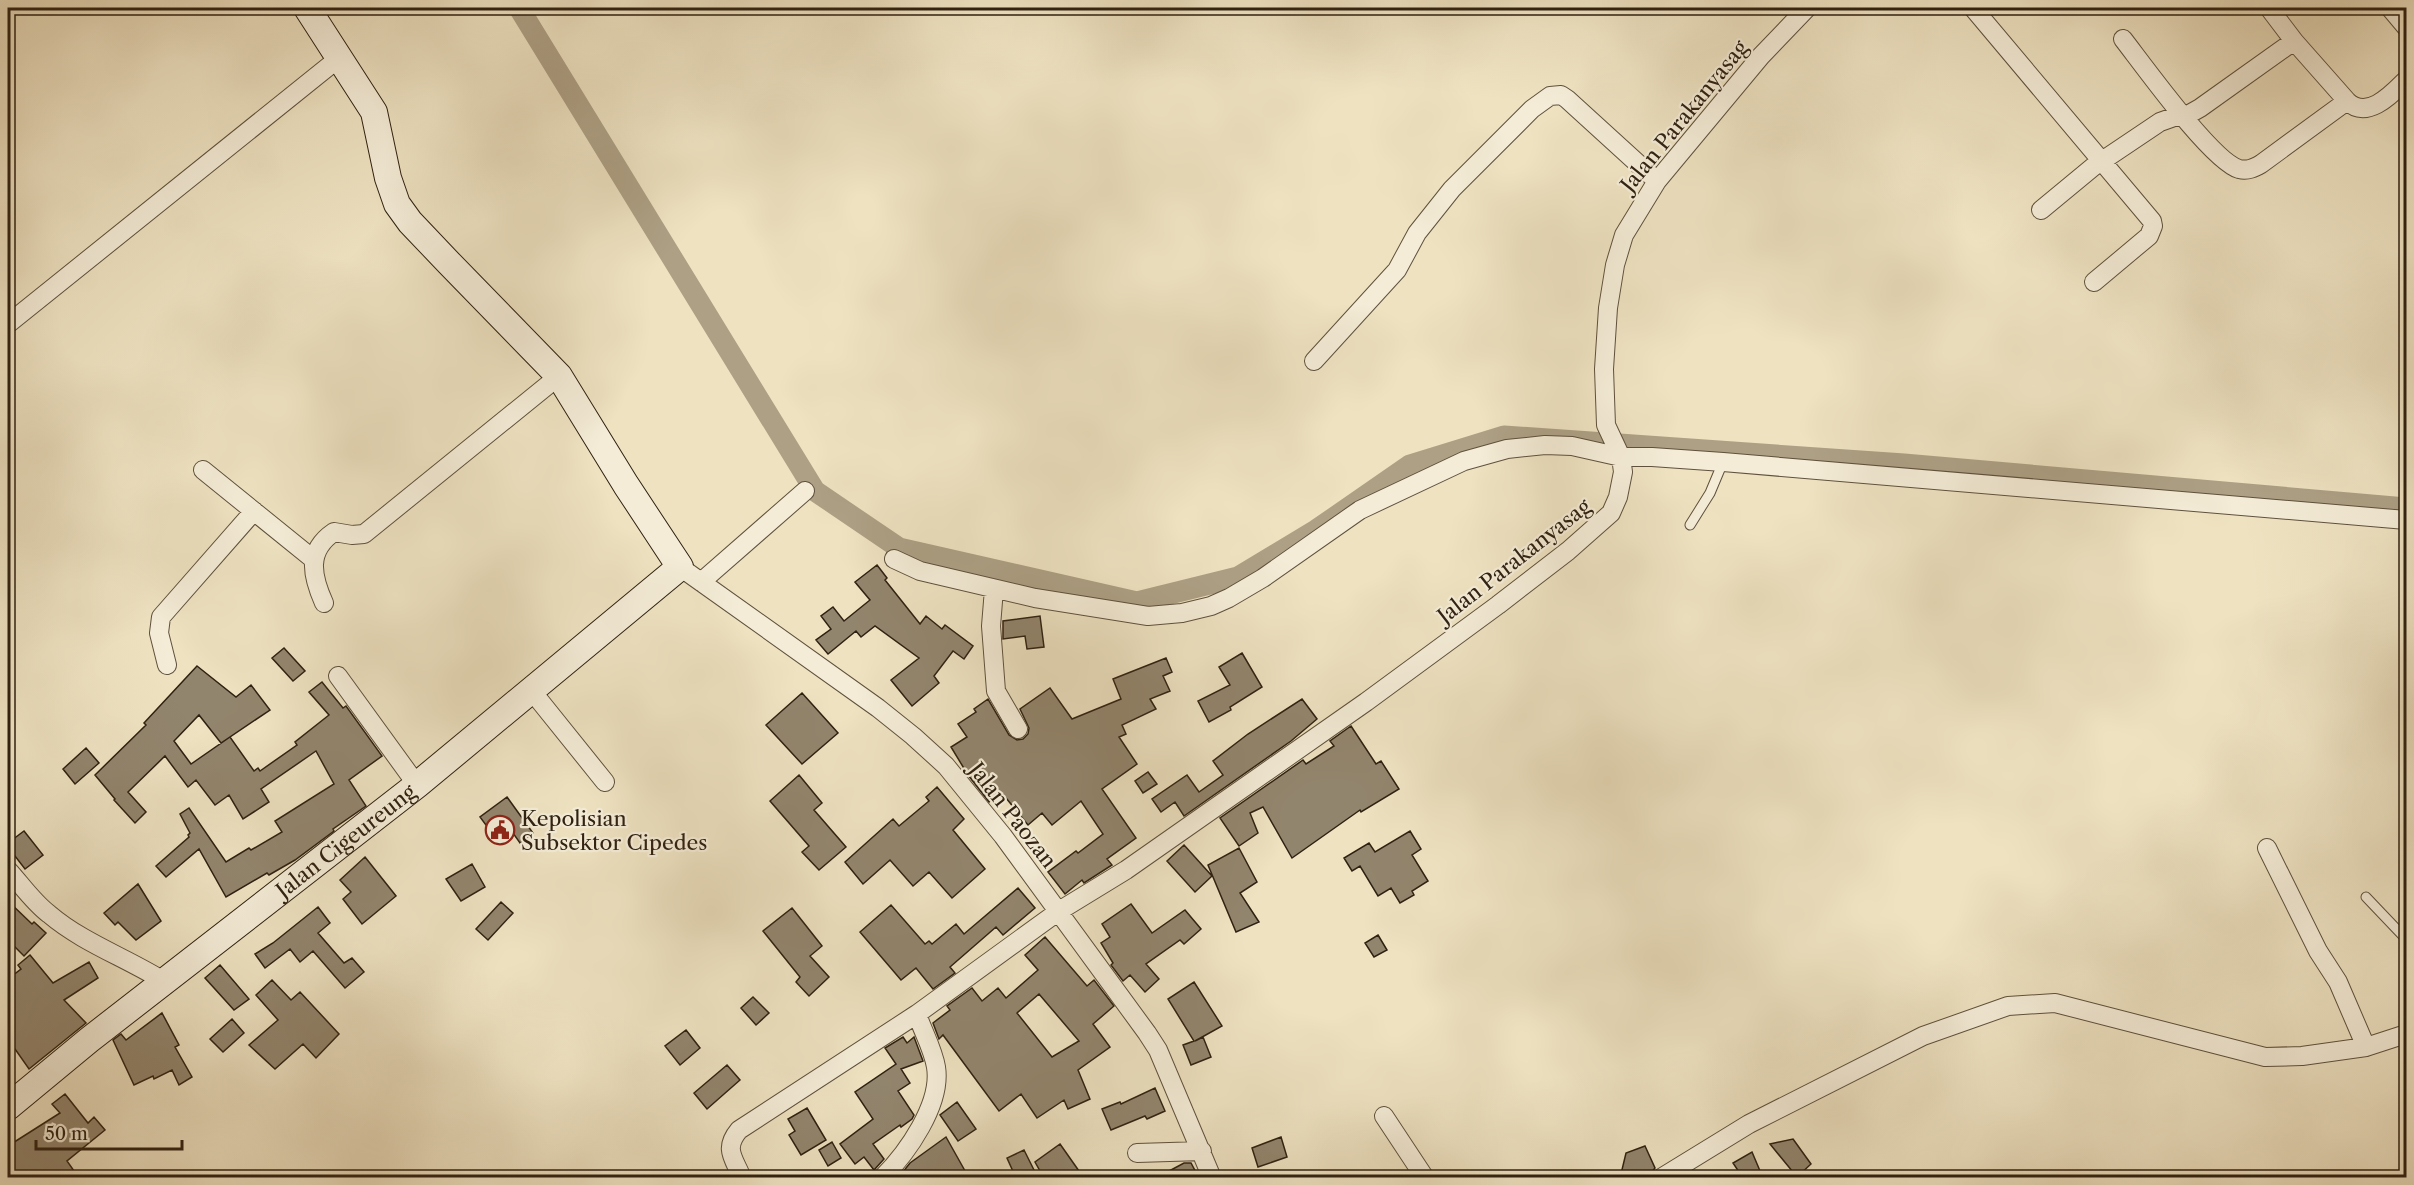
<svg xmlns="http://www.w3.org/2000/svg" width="2414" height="1185" viewBox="0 0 2414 1185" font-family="'Libre Caslon Text',serif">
<rect width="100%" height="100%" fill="#eee2c1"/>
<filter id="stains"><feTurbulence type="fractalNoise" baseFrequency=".00333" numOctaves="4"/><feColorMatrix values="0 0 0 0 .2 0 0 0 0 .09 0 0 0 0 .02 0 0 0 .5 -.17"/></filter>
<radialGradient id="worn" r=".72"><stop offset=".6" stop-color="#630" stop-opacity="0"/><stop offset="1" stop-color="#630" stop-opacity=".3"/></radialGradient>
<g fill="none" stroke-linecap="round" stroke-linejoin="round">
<!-- canal -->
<path stroke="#ada085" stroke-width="21" d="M519,8L815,491L899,548L1137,602L1238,577L1316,530L1410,465L1504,436L1904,464L2406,508"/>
</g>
<!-- building -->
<path fill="#92856d" stroke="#2f2111" stroke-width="1.5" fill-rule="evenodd" d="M877,565L887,578L885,580L920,624L926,616L942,629L945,625L973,646L964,659L953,651L934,676L939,683L912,706L891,680L919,658L875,626L861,637L856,631L828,654L816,640L831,629L821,616L833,607L844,621L870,600L855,582Z
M1040,616L1044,647L1027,649L1025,636L1003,639V621Z
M284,648L305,671L293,681L272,658Z
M1242,653L1262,687L1230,707L1231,710L1209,722L1198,701L1230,685L1219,667Z
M1166,658L1172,672L1163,676L1170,691L1150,699L1156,709L1122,725L1126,734L1119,737L1137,764L1102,789L1136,838L1107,859L1112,865L1084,883L1082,880L1065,894L1048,872L1076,851L1078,853L1103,834L1081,801L1052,825L1042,813L1028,825L1002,793L989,802L968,775L951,747L967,737L958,724L976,712L974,709L988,699L1009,735L1017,740L1023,739L1028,734L1029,728L1020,709L1050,688L1072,719L1121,699L1113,679Z
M197,666L236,697L251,685L270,710L221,743L199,715L174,741L191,764L230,737L254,771L258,768L260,771L297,745L295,742L329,715L309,692L322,682L343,708L346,706L382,756L349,780L366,806L333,829L334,831L295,860L269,875L267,873L226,897L199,849L166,877L156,866L189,837L188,835L190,833L180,814L189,808L226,862L249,848L251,850L282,832L275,821L334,784L316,751L261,789L269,802L243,819L229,795L215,805L196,780L188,787L165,756L128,792L146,812L135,823L114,800L115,799L95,775L146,725L144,723Z
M802,693L838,733L802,764L766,725Z
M1302,699L1317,719L1291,741L1184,816L1175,802L1161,812L1152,799L1187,775L1199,792L1223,775L1213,761L1248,734Z
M1351,726L1376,764L1381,761L1399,789L1361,812L1360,810L1292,858L1263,807L1250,813L1258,833L1239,846L1220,818L1303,760L1306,764L1334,746L1330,741Z
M86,748L99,763L75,784L63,769Z
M1148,772L1157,784L1143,793L1135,781Z
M799,775L822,803L814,810L846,847L819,870L802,852L809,846L770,801Z
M937,787L964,819L953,830L985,869L952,898L929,872L913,886L890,860L863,884L845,862L893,819L899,826L929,801L926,797Z
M507,797L533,833L520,843L508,826L494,836L480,817Z
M24,831L43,855L25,869L8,847V843Z
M1410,831L1421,849L1412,855L1428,881L1412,891L1414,895L1400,903L1391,888L1378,896L1360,866L1352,871L1344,858L1369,843L1375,852Z
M1184,845L1212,876L1195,892L1167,861Z
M1239,848L1257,882L1240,893L1259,922L1236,932L1208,865Z
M365,857L396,896L362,924L343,899L351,892L340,880Z
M472,864L485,887L461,901L446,879Z
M138,884L161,921L136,940L118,922L115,925L104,913Z
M1018,888L1035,908L1003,935L996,927L950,967L955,973L933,989L916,968L901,980L860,932L891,905L925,944L929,941L932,944L956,924L964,934Z
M8,901L32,924L34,922L46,933L24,956L8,940Z
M501,902L513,913L488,940L476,929Z
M1131,904L1152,933L1185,910L1201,929L1184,944L1180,940L1146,964L1159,979L1145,992L1130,975L1123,981L1111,965L1113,963L1101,943L1110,937L1102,924Z
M318,907L330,923L318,933L344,963L352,958L364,972L345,988L313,951L300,962L290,949L265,968L255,954L273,943Z
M792,908L822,946L810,956L829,977L809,996L796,982L800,977L763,931Z
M1378,935L1387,950L1374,957L1365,943Z
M1045,937L1087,986L1094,980L1114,1006L1093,1024L1110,1047L1078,1070L1090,1099L1068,1109L1064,1100L1037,1118L1021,1094L999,1111L943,1035L939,1039L933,1023L950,1010L947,1006L972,988L982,1001L998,988L1006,998L1038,970L1025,955ZM1039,994L1079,1041L1052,1057L1017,1013Z
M30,955L53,983L89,962L98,978L64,1000L86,1023L29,1069L8,1039V979L21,969L18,965Z
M220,965L249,999L234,1010L205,978Z
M272,980L291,1000L300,992L339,1034L316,1058L303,1044L275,1069L249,1045L278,1020L256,995Z
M1194,982L1222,1026L1195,1041L1203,1037L1211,1057L1191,1065L1183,1045L1194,1041L1168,999Z
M753,997L769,1013L756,1025L741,1008Z
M162,1013L179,1045L175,1047L192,1077L179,1085L172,1070L154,1079L153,1076L134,1085L113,1040L121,1034L126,1040Z
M232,1019L244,1033L223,1052L210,1039Z
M686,1030L700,1048L680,1065L665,1046Z
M903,1037L907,1043L914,1037L923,1061L901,1069L910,1083L898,1091L914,1115L912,1119L901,1127L900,1125L873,1144L884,1159L874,1170L864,1157L855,1164L840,1144L873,1119L855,1092L896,1064L885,1048Z
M727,1065L740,1080L707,1109L694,1093Z
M1155,1088L1165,1111L1147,1119L1145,1116L1111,1130L1102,1109L1120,1102L1121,1104Z
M65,1094L88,1123L94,1117L105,1130L67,1161L79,1178H18L8,1164V1146L60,1113L52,1104Z
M957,1102L976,1129L958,1141L940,1115Z
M807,1108L826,1140L801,1155L789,1135L795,1131L788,1119Z
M946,1137L969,1178H898L910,1163Z
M1281,1137L1287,1157L1258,1167L1252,1148Z
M1793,1139L1811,1164L1797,1177L1770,1144Z
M832,1142L841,1158L828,1166L819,1150Z
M1060,1144L1079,1171L1077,1173L1079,1178H1044L1035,1162Z
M1645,1146L1655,1168L1651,1173L1620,1178L1626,1153Z
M1024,1150L1038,1178H1016L1007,1158Z
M1752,1152L1763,1178H1743L1733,1163Z
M1184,1163H1191L1199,1178H1156Z"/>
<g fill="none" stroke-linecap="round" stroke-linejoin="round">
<!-- lane casing -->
<g stroke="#5f513d" stroke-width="11">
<path id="lane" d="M1690,525L1710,493L1723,462
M2366,897L2406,939
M8,1173L11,1178"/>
</g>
<!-- street casing -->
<g stroke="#5f513d" stroke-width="20">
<path id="street" d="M1973,8L2152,221L2153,226L2149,236L2094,282
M2390,8L2406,27
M2123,39C2144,66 2212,161 2239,169C2248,171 2254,168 2261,164L2347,101
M2294,41L2347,101C2367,121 2392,94 2406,80
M2041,210L2093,167L2160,122L2174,117H2184L2200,108L2294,41L2269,8
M8,324L339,58
M1314,361L1397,270L1417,233L1452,189L1532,109L1550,96L1561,95L1567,99L1657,181
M203,470L313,559
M894,559L920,571L1035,598L1148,616L1182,613L1211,606L1229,598L1263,578L1360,510L1464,461L1507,449L1545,445L1572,446L1621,457H1652L1723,462L2406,520
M680,567L878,708L913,736L946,766L1003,836L1147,1033L1158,1050L1212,1178
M701,582L805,491
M994,589L991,626L996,691L1018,729
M324,603C312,576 306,551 334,532L352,535L364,534L559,376
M167,665L159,633L161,617L254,511
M338,676L417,785
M531,690L605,782
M2267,848L2318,951L2338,982L2366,1047
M8,870C21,884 33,902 49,914C83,943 127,958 165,982
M1384,1116L1425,1178
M1137,1153L1202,1151
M742,1178C734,1158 723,1149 739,1130L917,1014
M882,1178C907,1153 942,1104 936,1067C933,1049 923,1032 917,1014L1059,911L1126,870L1366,702L1498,605L1568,551L1611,513L1618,497L1623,472L1621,457L1606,425L1604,369L1608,308L1615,265L1624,235L1657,181L1761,56L1807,8
M1661,1178L1749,1124L1923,1036L2008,1006L2055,1003L2265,1057L2302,1056L2366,1047L2406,1034"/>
</g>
<!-- secondary casing -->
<g stroke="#2f2111" stroke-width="28">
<g id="secondary">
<path id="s1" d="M8,1107L89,1040L417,785L680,567L626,485L559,376L449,263L410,222L397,204L388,178L374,112L307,8"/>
</g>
</g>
<!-- lane -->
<use href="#lane" stroke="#f4ecd7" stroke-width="9"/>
<!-- street -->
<use href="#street" stroke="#f4ecd7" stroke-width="18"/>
<!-- secondary -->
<use href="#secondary" stroke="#f4ecd7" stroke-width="26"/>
</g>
<!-- icons -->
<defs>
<g id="civic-ring" transform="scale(1.5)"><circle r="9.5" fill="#f4ecd7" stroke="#8f2418" stroke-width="1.5"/><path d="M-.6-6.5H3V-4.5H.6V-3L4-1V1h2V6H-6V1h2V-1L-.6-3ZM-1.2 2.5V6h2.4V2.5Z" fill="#8f2418"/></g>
</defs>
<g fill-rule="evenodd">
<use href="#civic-ring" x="500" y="830"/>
</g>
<g text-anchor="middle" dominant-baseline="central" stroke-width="4.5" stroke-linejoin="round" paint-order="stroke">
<!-- street labels -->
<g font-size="21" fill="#2f2111" stroke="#f4ecd7">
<text transform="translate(1684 116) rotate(-51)">Jalan Parakanyasag</text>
<text transform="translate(1514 561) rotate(-38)">Jalan Parakanyasag</text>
<text transform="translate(1013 815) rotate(52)">Jalan Paozan</text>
<text stroke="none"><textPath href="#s1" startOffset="430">Jalan Cigeureung</textPath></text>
</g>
<!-- poi labels -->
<g font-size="21" fill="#2f2111" stroke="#f4ecd7" text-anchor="start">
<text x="521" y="818">Kepolisian<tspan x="521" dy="24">Subsektor Cipedes</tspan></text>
</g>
</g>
<!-- margin -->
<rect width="2414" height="1185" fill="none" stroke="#eee2c1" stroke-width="30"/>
<rect x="9" y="9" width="2396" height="1167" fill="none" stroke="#2f2111" stroke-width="3"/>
<rect x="15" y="15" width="2384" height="1155" fill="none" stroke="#2f2111" stroke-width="1.5"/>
<!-- scale -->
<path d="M36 1140v9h146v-9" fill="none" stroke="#2f2111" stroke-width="3"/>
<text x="45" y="1140" font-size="18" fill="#2f2111" stroke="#f4ecd7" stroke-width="4.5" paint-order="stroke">50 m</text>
<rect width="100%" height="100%" filter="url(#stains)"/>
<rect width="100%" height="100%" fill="url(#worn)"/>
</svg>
